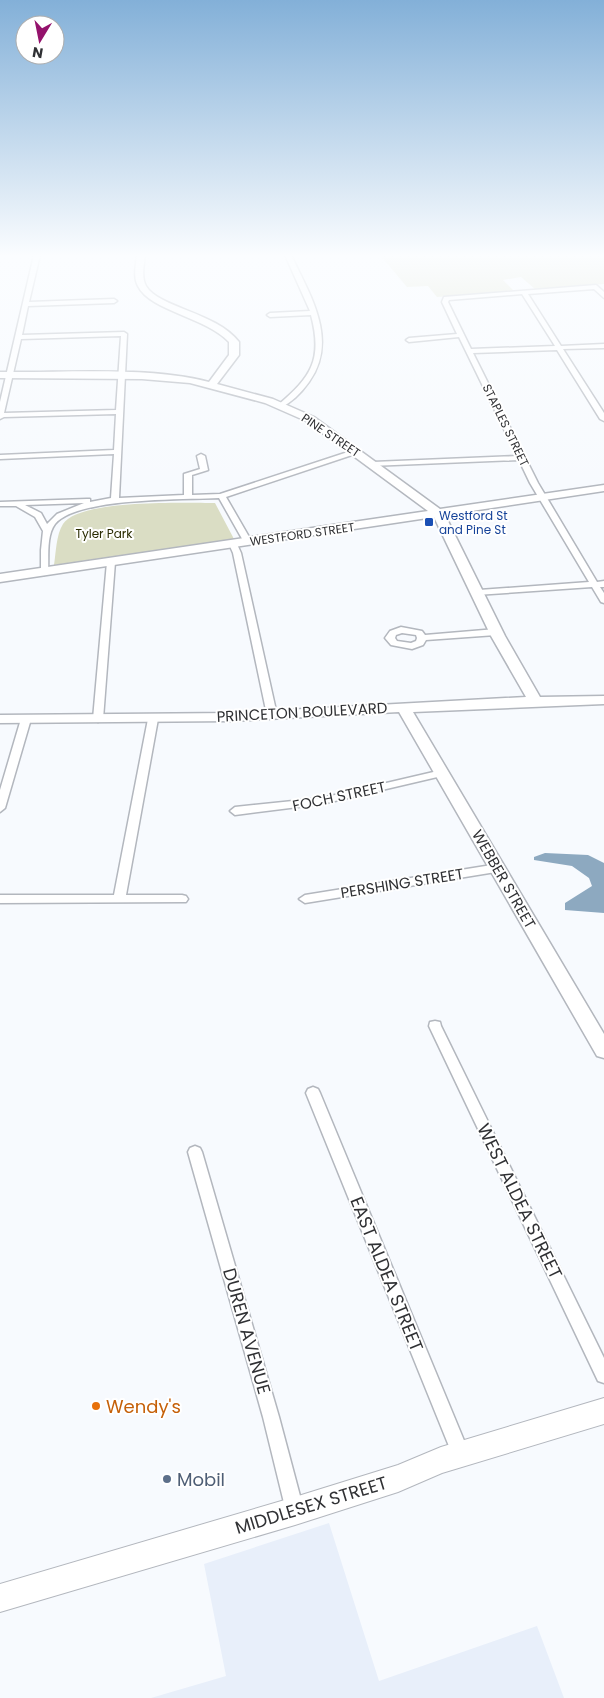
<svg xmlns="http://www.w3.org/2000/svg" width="604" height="1698" viewBox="0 0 604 1698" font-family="Poppins,sans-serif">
<rect width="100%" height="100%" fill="#f7fafe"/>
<!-- built -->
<path fill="#e8effa" d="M329,1523L379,1681L537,1626L564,1698H151L226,1676L204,1564Z"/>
<!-- green -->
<path fill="#daddc4" d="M380,255H604V284L535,289L521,277L503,280L514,291L437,297L428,286L407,287Z
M215,503L234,539L54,565C56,553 56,535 63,524C79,499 185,503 215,503Z"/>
<!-- water -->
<path fill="#8da9c0" d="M545,853L588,855L604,863V913L565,910V903L592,886L589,878L572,866L534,860V857Z"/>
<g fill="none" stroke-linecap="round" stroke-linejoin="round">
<!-- street casing -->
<g stroke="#b3b7be" stroke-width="3">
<path id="street" d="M34,255H40L29,302L114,299L117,301L114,303L28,306L22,335L124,332L127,334L119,498L184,495V474L200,469L197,456L201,454L205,456L208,470L192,475V495L220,494L354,450L361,452L226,497L252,542L251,544H245L219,498C184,500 77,497 55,524C46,536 49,557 48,572L44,575L41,574V550L43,531L35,517L16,506H0V502L87,499H90V502L111,498L114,454L0,459V455L114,450L116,414L4,417L0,419V402ZM121,336L116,410L4,413L21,339ZM84,503L57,514L47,524L41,513L25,505Z
M285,255H291C310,295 339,340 309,382C302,392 291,403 280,408L277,406L278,405C311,377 323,360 311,315L270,317L267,315L270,313L310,311Z
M596,285L604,292V298L594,289L528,294L561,346L604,344V348L563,349L604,413V421L600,419L557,350L473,353L538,483L597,582L604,581V587H600L604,593V603L601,602L592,587L476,595V591L479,590L589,582L530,483L519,460L370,466V462H373L517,456L459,337L409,342L406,340L409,338L457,334L442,302L444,297ZM522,294L555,346L471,349L448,302L449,300Z
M230,542H236L241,553L277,715L276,717H268L267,715L233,553L229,544Z
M111,559L115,562L103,719L98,722L93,719L107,562Z
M401,627L422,631L425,635L496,629L501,632L496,635L426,640L423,645L412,649L391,645L385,638L390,631ZM402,633L416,635L417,638L416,641L411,643L397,641L395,638L396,635Z
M26,716L31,719L5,808L0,812V790L21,719Z
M153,716L158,719L126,895H182L186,896L188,899L186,902L0,903V895H114L148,719Z
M442,770L447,773L446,775L322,804L235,815L230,811L235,807L322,798Z
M498,864L502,865L504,868L502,871L305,903L299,899L305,895Z
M435,1021L440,1022L441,1026L604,1358V1383L598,1381L429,1026L430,1022Z
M313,1087L318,1089L320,1093L470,1455L467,1461L461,1464L455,1461L306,1093L308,1089Z
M195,1146L200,1148L202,1152L279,1417L304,1511L301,1517L295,1520L289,1517L286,1511L263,1417L188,1152L190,1148Z"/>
</g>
<!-- secondary casing -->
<g stroke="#b3b7be" stroke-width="3">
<path id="secondary" d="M137,255H145C144,264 141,277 146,286C159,308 216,312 239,342V355L217,384L273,399L314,417L440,509L604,485V491L445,515L505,636L540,697L604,696V704L413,712L604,1034V1058L597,1056L399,712L232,721L0,723V715L232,713L526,697L491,636L434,517L0,582V574L428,511L306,421L265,403L190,383L142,379L0,378V372C64,373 148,366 209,382L229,355V342C206,317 150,311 138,286C133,277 136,265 137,255Z"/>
</g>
<!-- primary casing -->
<g stroke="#b3b7be" stroke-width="2">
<path id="primary" d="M604,1398V1424L442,1473L398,1492L295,1525L0,1612V1584L295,1497L398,1465L441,1447Z"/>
</g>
<!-- street -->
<use href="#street" fill="#fff" fill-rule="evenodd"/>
<!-- secondary -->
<use href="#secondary" fill="#fff" fill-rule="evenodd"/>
<!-- primary -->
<use href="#primary" fill="#fff" fill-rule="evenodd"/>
</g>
<!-- sky -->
<linearGradient id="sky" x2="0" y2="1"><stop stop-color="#83b0d8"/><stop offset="0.52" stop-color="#fbfdff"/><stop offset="1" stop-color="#fbfdff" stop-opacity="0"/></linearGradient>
<rect width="604" height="492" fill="url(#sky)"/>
<!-- markers -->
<rect fill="#1a4fb4" stroke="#fff" stroke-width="2" x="424" y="517" width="10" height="10" rx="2.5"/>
<circle fill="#e8710a" stroke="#fff" stroke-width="2" cx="96" cy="1406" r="5"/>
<circle fill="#5c6f8a" stroke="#fff" stroke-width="2" cx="167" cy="1479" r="5"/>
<g text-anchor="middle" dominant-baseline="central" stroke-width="4" stroke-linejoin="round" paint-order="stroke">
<!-- far-street labels -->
<g font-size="12" fill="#303134" stroke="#fff">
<text transform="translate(506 425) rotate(64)">STAPLES STREET</text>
<text transform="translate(331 435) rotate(34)">PINE STREET</text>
<text transform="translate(302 534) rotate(-8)">WESTFORD STREET</text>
</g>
<!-- far-transit labels -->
<g font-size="12" fill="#164399" stroke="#fff" text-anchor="start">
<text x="439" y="515">Westford St<tspan x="439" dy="14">and Pine St</tspan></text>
</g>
<!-- far-park labels -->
<g font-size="12" fill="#2a2c02" stroke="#fff">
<text x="104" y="533">Tyler Park</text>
</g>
<!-- street labels -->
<g font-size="15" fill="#303134" stroke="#fff">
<text transform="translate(302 712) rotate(-3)">PRINCETON BOULEVARD</text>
<text transform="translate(339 796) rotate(-12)">FOCH STREET</text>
<text transform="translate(504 879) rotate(60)">WEBBER STREET</text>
<text transform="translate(402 883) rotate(-9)">PERSHING STREET</text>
</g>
<!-- near-street labels -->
<g font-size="18" fill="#303134" stroke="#fff">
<text transform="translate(520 1201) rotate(64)">WEST ALDEA STREET</text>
<text transform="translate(387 1274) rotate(68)">EAST ALDEA STREET</text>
<text transform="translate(247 1331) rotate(74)">DUREN AVENUE</text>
<text transform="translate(311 1505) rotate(-17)">MIDDLESEX STREET</text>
</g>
<!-- near-food labels -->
<g font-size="18" fill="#c56008" stroke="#fff" text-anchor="start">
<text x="106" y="1406">Wendy's</text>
</g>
<!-- near-service labels -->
<g font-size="18" fill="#4e5e75" stroke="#fff" text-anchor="start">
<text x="177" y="1479">Mobil</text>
</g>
</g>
<!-- north arrow -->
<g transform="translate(40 40) rotate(190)"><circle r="24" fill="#ffffff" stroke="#acadae"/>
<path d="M0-4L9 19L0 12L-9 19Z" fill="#94126c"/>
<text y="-8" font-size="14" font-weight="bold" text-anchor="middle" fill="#303134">N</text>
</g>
</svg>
